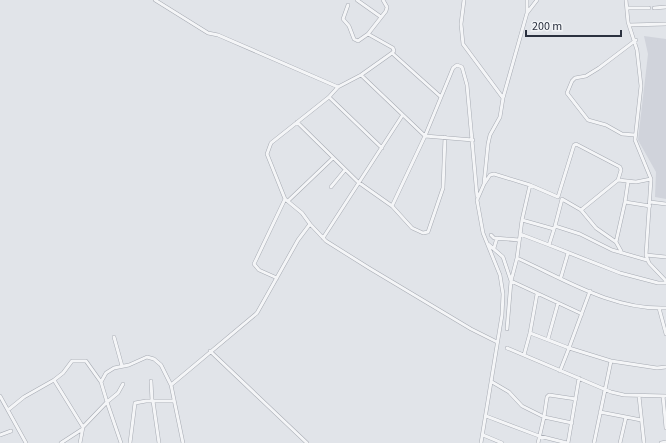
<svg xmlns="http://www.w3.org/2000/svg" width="666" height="443" viewBox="0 0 666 443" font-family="'Source Sans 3',sans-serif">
<rect width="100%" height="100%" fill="#e1e4e9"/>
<!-- built -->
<path fill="#d0d3db" d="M644,36L666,39V199L655,197L656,172L638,140L648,54Z"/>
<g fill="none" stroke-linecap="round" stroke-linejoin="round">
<!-- street casing -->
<g stroke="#a7abb3" stroke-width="4">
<path id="street" d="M155,0L208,33L218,35L338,87
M357,0L381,17
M464,0L461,24L463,44L503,98L500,117L490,135L488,144L484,184L477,200L483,233L500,275L503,294L502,315L481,443
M626,0L628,22L637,50L641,86L635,140L651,179L646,255L649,263L666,281
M348,5L343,19L349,26L354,39L358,41L368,34L386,11L387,7L383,0
M627,8H649
M654,8L666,7
M527,13L537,0
M629,25L666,24
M368,34L393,48L394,51L392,53
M361,75L425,136L473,140
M329,97L382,148
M503,98L527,13V0
M297,122L358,182L392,206L412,228L423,233L428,232L443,188L445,137
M635,135L622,134L606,125L588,120L567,93L572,81L575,78L586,76L599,68L636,40
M484,184L490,175L494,174L530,185L558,197L574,145L576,144L620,167L621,170L618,180
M331,187L345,170
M289,200L333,158
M625,202L628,182
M650,202L666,204
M392,206L425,136L453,68L457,65L462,67L467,85L477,196
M581,210L618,180L636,182L651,179
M522,220L530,185
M310,224L302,213L285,199L267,154L271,143L329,97L338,87L361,75L392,53L441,97
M555,226L562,199L581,210L596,228L616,242L621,251
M520,234L549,245
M491,235L494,238L519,240
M323,238L402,116
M616,242L625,202L650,206
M488,244L503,257L511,281L582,314
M494,248L497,238
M646,255L666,257
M517,258C564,279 612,310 666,308
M647,260L612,250L580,234L555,226L549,245L620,273L658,283H666
M561,277L568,253
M277,278L259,270L254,264L285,199
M590,291L569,348L611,361
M659,308L666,334
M507,329L511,281L517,258L522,220L554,229
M530,333L569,348L560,371
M114,337L122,366
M548,339L558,303
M507,348L611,392L624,395L666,396
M210,351L307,443
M524,355L530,333L537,294
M54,380L83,427
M151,381L152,401
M101,382L106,373L114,368L129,365L147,357L154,359L161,365L171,385
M492,382L509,392L522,406L544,417L538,443
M0,396L26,443
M639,396L644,443
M663,396L666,428
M153,401L159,443
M8,410L24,397L54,380L63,373L72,361H86L101,382L107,402L118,393L123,384
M600,412L626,417L620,443
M486,416L539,436L567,443
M626,417L641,420
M572,423L544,417L547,397L549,395L576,399
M0,435L11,431
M483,435L502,443
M61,443L81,430
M80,443L83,427L107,402L121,443
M130,443L135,403L146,401H174
M183,443L171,385L257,313L298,240L310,224L326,241L369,268L471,329L497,342
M568,443L579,378
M594,443L611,361L657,368L666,367
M661,443L666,442"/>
</g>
<!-- street -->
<use href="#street" stroke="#f4f5f7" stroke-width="3"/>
</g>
<!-- scale -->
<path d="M526 30v6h95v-6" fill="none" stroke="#2b313f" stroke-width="2"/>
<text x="532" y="30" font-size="12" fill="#2b313f" stroke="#f1f3f6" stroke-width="3" paint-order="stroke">200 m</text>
</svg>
